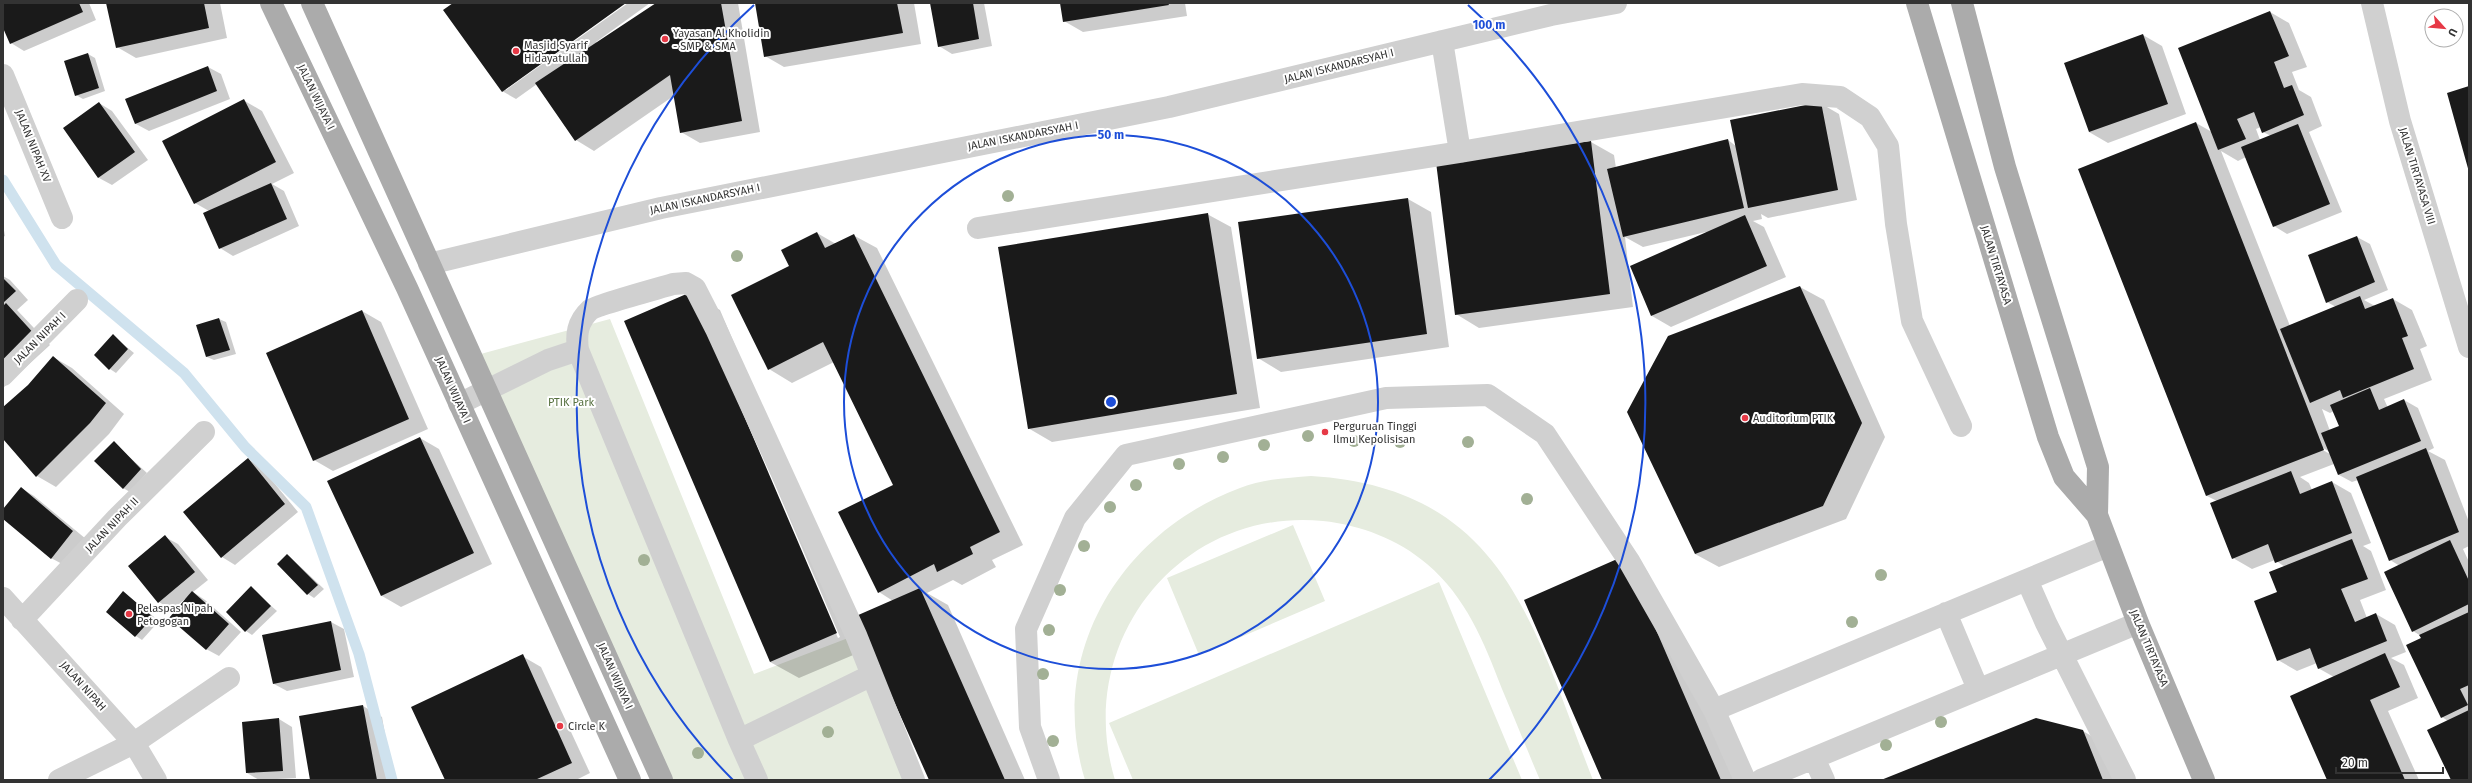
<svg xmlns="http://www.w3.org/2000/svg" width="2472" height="783" viewBox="0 0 2472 783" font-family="'Fira Sans',sans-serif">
<rect width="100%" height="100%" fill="#fff"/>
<!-- green -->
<path fill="#e6ecdf" d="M610,319L754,674L856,635L907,780H667L477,355Z
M1311,476C1506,488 1533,627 1593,780H1540C1527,750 1515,719 1502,689C1484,642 1466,597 1427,564C1398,539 1360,525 1323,521C1179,507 1073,643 1115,780H1085C1046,654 1121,532 1240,488C1262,479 1288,478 1311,476Z
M1293,525L1325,601L1199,655L1167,578Z
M1439,582L1522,780H1133L1109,723Z"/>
<!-- shadow -->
<path fill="#0003" fill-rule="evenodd" d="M3,3H89L96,20L24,51L11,43L3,26Z
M107,3H220L227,38L136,58L117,47Z
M455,3H625L506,88V90L628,3H650L596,42L597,43L658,3H738L760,132L700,143L681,132L675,95L594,151L576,140L537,84L516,99L502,91Z
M756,3H914L921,44L784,67L765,56Z
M931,3H984L992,46L952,54L939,46Z
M1061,3H1185L1187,16L1083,32L1064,21Z
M2270,12L2289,23L2307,67L2292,72L2299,90L2311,97L2322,126L2309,132L2342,212L2287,234L2274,226L2246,157L2238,161L2221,151L2290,326L2336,307L2327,302L2357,237L2370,244L2388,290L2364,300L2375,306L2393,299L2412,310L2427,346L2420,349L2432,380L2384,399L2388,408L2404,400L2418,408L2434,448L2428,451L2445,460L2469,522V546L2463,549L2469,562V780H2452L2448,721L2442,717L2421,636L2413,631L2400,566L2390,560L2358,480L2352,482L2339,475L2334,464L2300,477L2309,483L2312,490L2332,482L2351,493L2371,543L2363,546L2371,551L2386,590L2360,600L2367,618L2376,614L2395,625L2406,652L2391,658L2404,665L2418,698L2388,711L2419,780H2328L2334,677L2318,668L2317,663L2297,671L2278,660V593L2285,567L2275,560L2252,569L2233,558L2217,501L2207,496L2196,123L2212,132ZM2261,127L2263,132L2271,136L2260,140L2256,129ZM2322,409L2330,413L2334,411L2340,427L2330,431ZM2320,446L2330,452V454L2319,448Z
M2143,35L2162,46L2186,114L2108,143L2089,132Z
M88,54L95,58L105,91L83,99L76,95Z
M208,67L221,74L230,99L149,131L136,124L127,99Z
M243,100L262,111L294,173L272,184L284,191L299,226L233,256L220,248L209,211L195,203Z
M99,103L112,111L148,160L112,185L99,178L64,128Z
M1820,103L1839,114L1857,200L1768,218L1761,214L1762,219L1753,221L1764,227L1786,277L1671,327L1652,316L1706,232L1643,247L1625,237L1633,307L1479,328L1456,314L1591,142L1614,155L1616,168L1728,140L1736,146Z
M1408,199L1431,212L1449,347L1281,372L1258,358Z
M1207,214L1231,227L1260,408L1052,442L1028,428Z
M3,225L5,236L3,237Z
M817,233L836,244L853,235L877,248L1023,545L992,560L996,567L962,585L953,580L927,593L948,605L1025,780H930L893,601L879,592L895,485L834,362L792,383L769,369L790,267Z
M3,276L10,280L28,300L17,310L50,345L3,388Z
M1800,287L1824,300L1885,437L1846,519L1719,567L1695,554Z
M691,293L720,310L865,650L799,678L770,662ZM700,316H703L840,637L838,638Z
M362,311L381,322L428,429L333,471L314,460Z
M219,319L226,322L236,354L214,360L207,357Z
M113,336L134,353L116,373L110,369Z
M53,357L72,368L124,414L109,434L56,487L37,476L3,438V409L29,385Z
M420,438L439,449L492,564L401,607L382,596L329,481Z
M114,443L147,473L130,492L123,488Z
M248,459L261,467L298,512L235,565L222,557Z
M21,488L34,496L86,539L64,565L51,558L3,517V510Z
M165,537L178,544L208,580L193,592L205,600L241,632L219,656L206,649L185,599L172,610L159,602Z
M288,555L324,589L314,598L308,594Z
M1624,557L1647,571L1738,780H1603Z
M251,588L277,611L252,635L246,631Z
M123,592L159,621L142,640L136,636Z
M331,622L344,629L354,677L287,691L274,684Z
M522,656L541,667L590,773L576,780H446Z
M363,706L382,717L393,780H311Z
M279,719L292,727L296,778L259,780L247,773Z
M2083,731L2107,745L2120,780H1884Z"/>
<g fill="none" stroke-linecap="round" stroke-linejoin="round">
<!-- stream -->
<path stroke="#cfe2ee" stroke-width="11" d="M3,180L56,265L184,373L245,447L306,507L359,654L392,780"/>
</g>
<!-- building -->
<path fill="#1a1a1a" d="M3,3H79L83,12L10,44L3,28Z
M106,3H204L209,28L116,48Z
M453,3H626L502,92L443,10Z
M656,3H721L742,121L680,133L670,75L575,141L535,83Z
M755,3H897L903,33L764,57Z
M930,3H973L979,39L938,47Z
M1060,3H1168L1169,5L1063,22Z
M2270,11L2289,56L2274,62L2284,88L2292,85L2304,115L2262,133L2254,112L2237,119L2246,139L2218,150L2178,48Z
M2143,34L2168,104L2089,132L2064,63Z
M88,53L99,88L75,96L64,61Z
M208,66L217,91L135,124L125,99Z
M2469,86V172L2447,93Z
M244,99L276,162L194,204L162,141Z
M99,102L135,152L98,178L63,128Z
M1821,102L1838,190L1748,208L1730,120Z
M2196,122L2324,450L2206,496L2078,169Z
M2298,124L2330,204L2273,227L2241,147Z
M1728,139L1744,208L1623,237L1607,169Z
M1591,141L1610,294L1455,315L1436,162Z
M271,183L287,219L219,249L203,213Z
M1408,198L1427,334L1257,359L1238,222Z
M1208,213L1237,394L1028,429L998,247Z
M1745,215L1767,266L1651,316L1630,266Z
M817,232L825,248L854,234L1000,532L970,547L973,554L937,572L934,564L878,593L838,512L893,485L823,342L768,370L731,295L789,266L781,250Z
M2357,236L2375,282L2326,303L2308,255Z
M3,278L16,291L3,303Z
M1800,286L1862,423L1823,506L1695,554L1627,412L1668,336Z
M691,292L837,633L770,662L624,321Z
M2360,296L2365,309L2393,298L2408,336L2402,338L2414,369L2343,398L2340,390L2310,403L2280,329Z
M6,303L37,337L3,368V306Z
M362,310L409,419L313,461L266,353Z
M219,318L230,350L206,357L196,325Z
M113,334L128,349L109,370L94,355Z
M53,356L106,403L90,423L36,477L3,439V407L28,385Z
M2370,388L2379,410L2404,399L2421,441L2338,475L2321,433L2339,426L2330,405Z
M420,437L474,553L381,596L327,481Z
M114,441L141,469L123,489L94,461Z
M2426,448L2459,532L2389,561L2356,477Z
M248,458L285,504L221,558L183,512Z
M2291,471L2300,494L2332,481L2352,533L2275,563L2268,544L2232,559L2210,503Z
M21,487L73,531L51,559L3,519V509Z
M165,535L195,572L158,603L128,566Z
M2352,539L2368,579L2341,589L2355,622L2376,613L2387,641L2318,669L2310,648L2277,661L2254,601L2277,592L2269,572Z
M2450,540L2469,581V604L2412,632L2384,572Z
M287,554L318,585L307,595L277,564Z
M1624,556L1721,780H1602L1524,600Z
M251,586L271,606L245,632L226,612Z
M920,588L1005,780H929L856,616Z
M123,591L153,617L135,637L106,612Z
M192,591L229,624L206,650L169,618Z
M2469,612V685L2460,689L2468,705L2441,718L2406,645L2421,638L2419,635Z
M331,621L341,670L273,684L262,635Z
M2385,653L2400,687L2370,700L2405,780H2327L2290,696Z
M523,654L572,763L535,780H445L411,707Z
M363,705L377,780H310L299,716Z
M2469,710V780H2451L2427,730Z
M279,718L283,771L246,773L242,722Z
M2036,718L2083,730L2103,780H1881Z"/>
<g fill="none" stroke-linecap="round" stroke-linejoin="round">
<!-- minor -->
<path stroke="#d0d0d0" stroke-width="22" d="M2372,3L2400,121L2469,347
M1442,41L1460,152
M3,75L62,218
M978,228L1460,152L1802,94L1840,97L1870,117L1888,146L1896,224L1912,321L1961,426
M429,264L661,208L1169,107L1551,15L1616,3
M3,375L77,300
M459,404L548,360L578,350
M2027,580L2046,623L2125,780
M3,598L134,743L156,780
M1946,613L1978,689
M22,620L117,518L204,432
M1714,710L2108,546
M739,740L578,350C576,335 577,322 590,310C596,305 660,288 673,284L686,283L695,288L716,329L856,635L914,780
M1814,758L1824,780
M59,780L134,743L229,678
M757,780L739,740L872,675
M1049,780L1030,727L1026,629L1075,518L1126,455L1386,398L1488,395L1545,434L1629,561L1714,710L1745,780
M1761,780L2138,623"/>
<!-- major -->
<path stroke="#ababab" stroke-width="22" d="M271,3L407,288L630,780
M312,3L662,780
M1917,3L2048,437L2064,477L2097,515
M1962,3L2005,167L2098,467L2097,515L2138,623L2204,780"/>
</g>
<!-- trees -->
<g fill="#a2b095">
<circle cx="1008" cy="196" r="6"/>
<circle cx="737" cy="256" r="6"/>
<circle cx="1308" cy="436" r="6"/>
<circle cx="1354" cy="441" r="6"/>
<circle cx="1400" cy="442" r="6"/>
<circle cx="1468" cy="442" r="6"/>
<circle cx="1264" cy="445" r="6"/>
<circle cx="1223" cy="457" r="6"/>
<circle cx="1179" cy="464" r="6"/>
<circle cx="1136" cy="485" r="6"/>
<circle cx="1527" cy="499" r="6"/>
<circle cx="1110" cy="507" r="6"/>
<circle cx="1084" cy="546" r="6"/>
<circle cx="644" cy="560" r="6"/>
<circle cx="1881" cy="575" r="6"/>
<circle cx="1060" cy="590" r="6"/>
<circle cx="1852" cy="622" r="6"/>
<circle cx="1049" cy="630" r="6"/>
<circle cx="1043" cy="674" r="6"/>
<circle cx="1941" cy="722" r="6"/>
<circle cx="828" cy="732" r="6"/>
<circle cx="1053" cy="741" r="6"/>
<circle cx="1886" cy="745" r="6"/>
<circle cx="698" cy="753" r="6"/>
</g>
<!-- distance rings -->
<g fill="none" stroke="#1d4ed8" stroke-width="2">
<circle cx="1111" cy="402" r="267"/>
<path d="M733 780A534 534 0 0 1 754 5M1468 5A534 534 0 0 1 1489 780"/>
</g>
<!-- markers -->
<g fill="#e63946" stroke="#fff" stroke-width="1.5">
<circle cx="665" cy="39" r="4"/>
<circle cx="516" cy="51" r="4"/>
<circle cx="1745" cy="418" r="4"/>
<circle cx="1325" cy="432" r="4"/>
<circle cx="129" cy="614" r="4"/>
<circle cx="560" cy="726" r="4"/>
</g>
<g text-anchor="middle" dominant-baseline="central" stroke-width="4" stroke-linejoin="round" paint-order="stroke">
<!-- poi labels -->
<g font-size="11" fill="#333" stroke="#fff" text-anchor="start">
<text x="673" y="33">Yayasan Al Kholidin<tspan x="673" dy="13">- SMP &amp; SMA</tspan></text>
<text x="524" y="45">Masjid Syarif<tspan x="524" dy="13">Hidayatullah</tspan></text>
<text x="1753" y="418">Auditorium PTIK</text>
<text x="1333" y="426">Perguruan Tinggi<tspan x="1333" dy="13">Ilmu Kepolisisan</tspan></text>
<text x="137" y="608">Pelaspas Nipah<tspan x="137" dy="13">Petogogan</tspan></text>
<text x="568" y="726">Circle K</text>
</g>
<!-- street labels -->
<g font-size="11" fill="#333" stroke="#fff">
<text transform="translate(1339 66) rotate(-14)">JALAN ISKANDARSYAH I</text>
<text transform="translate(316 97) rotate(64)">JALAN WIJAYA I</text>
<text transform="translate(1023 136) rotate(-11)">JALAN ISKANDARSYAH I</text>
<text transform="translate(33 146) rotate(68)">JALAN NIPAH XV</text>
<text transform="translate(2417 176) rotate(73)">JALAN TIRTAYASA VIII</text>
<text transform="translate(705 199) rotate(-12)">JALAN ISKANDARSYAH I</text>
<text transform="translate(1996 265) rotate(73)">JALAN TIRTAYASA</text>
<text transform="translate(40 338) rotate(-45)">JALAN NIPAH I</text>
<text transform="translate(453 390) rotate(66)">JALAN WIJAYA I</text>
<text transform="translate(112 525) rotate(-46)">JALAN NIPAH II</text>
<text transform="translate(2149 648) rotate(67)">JALAN TIRTAYASA</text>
<text transform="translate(615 676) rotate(66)">JALAN WIJAYA I</text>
<text transform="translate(83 686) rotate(48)">JALAN NIPAH</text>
</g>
<!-- park labels -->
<g font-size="11" fill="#56703f" stroke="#fff">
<text x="571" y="402">PTIK Park</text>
</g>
</g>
<circle cx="1111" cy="402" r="6" fill="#1d4ed8" stroke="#fff" stroke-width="2"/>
<g font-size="12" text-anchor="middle" font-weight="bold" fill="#1d4ed8" stroke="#fff" stroke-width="4" stroke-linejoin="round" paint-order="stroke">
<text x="1489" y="29">100 m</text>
<text x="1111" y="139">50 m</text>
</g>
<!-- border -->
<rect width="2472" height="783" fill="none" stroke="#333333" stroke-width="8"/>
<!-- north arrow -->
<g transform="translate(2444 28) rotate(117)"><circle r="19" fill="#ffffff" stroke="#adadad"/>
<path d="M0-3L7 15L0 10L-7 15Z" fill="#e63946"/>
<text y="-6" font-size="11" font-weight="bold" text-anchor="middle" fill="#333333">U</text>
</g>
<!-- scale -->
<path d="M2336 767v6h107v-6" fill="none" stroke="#333333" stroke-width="2"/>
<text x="2342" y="767" font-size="12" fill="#333333" stroke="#ffffff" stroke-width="3" paint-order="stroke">20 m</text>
</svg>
